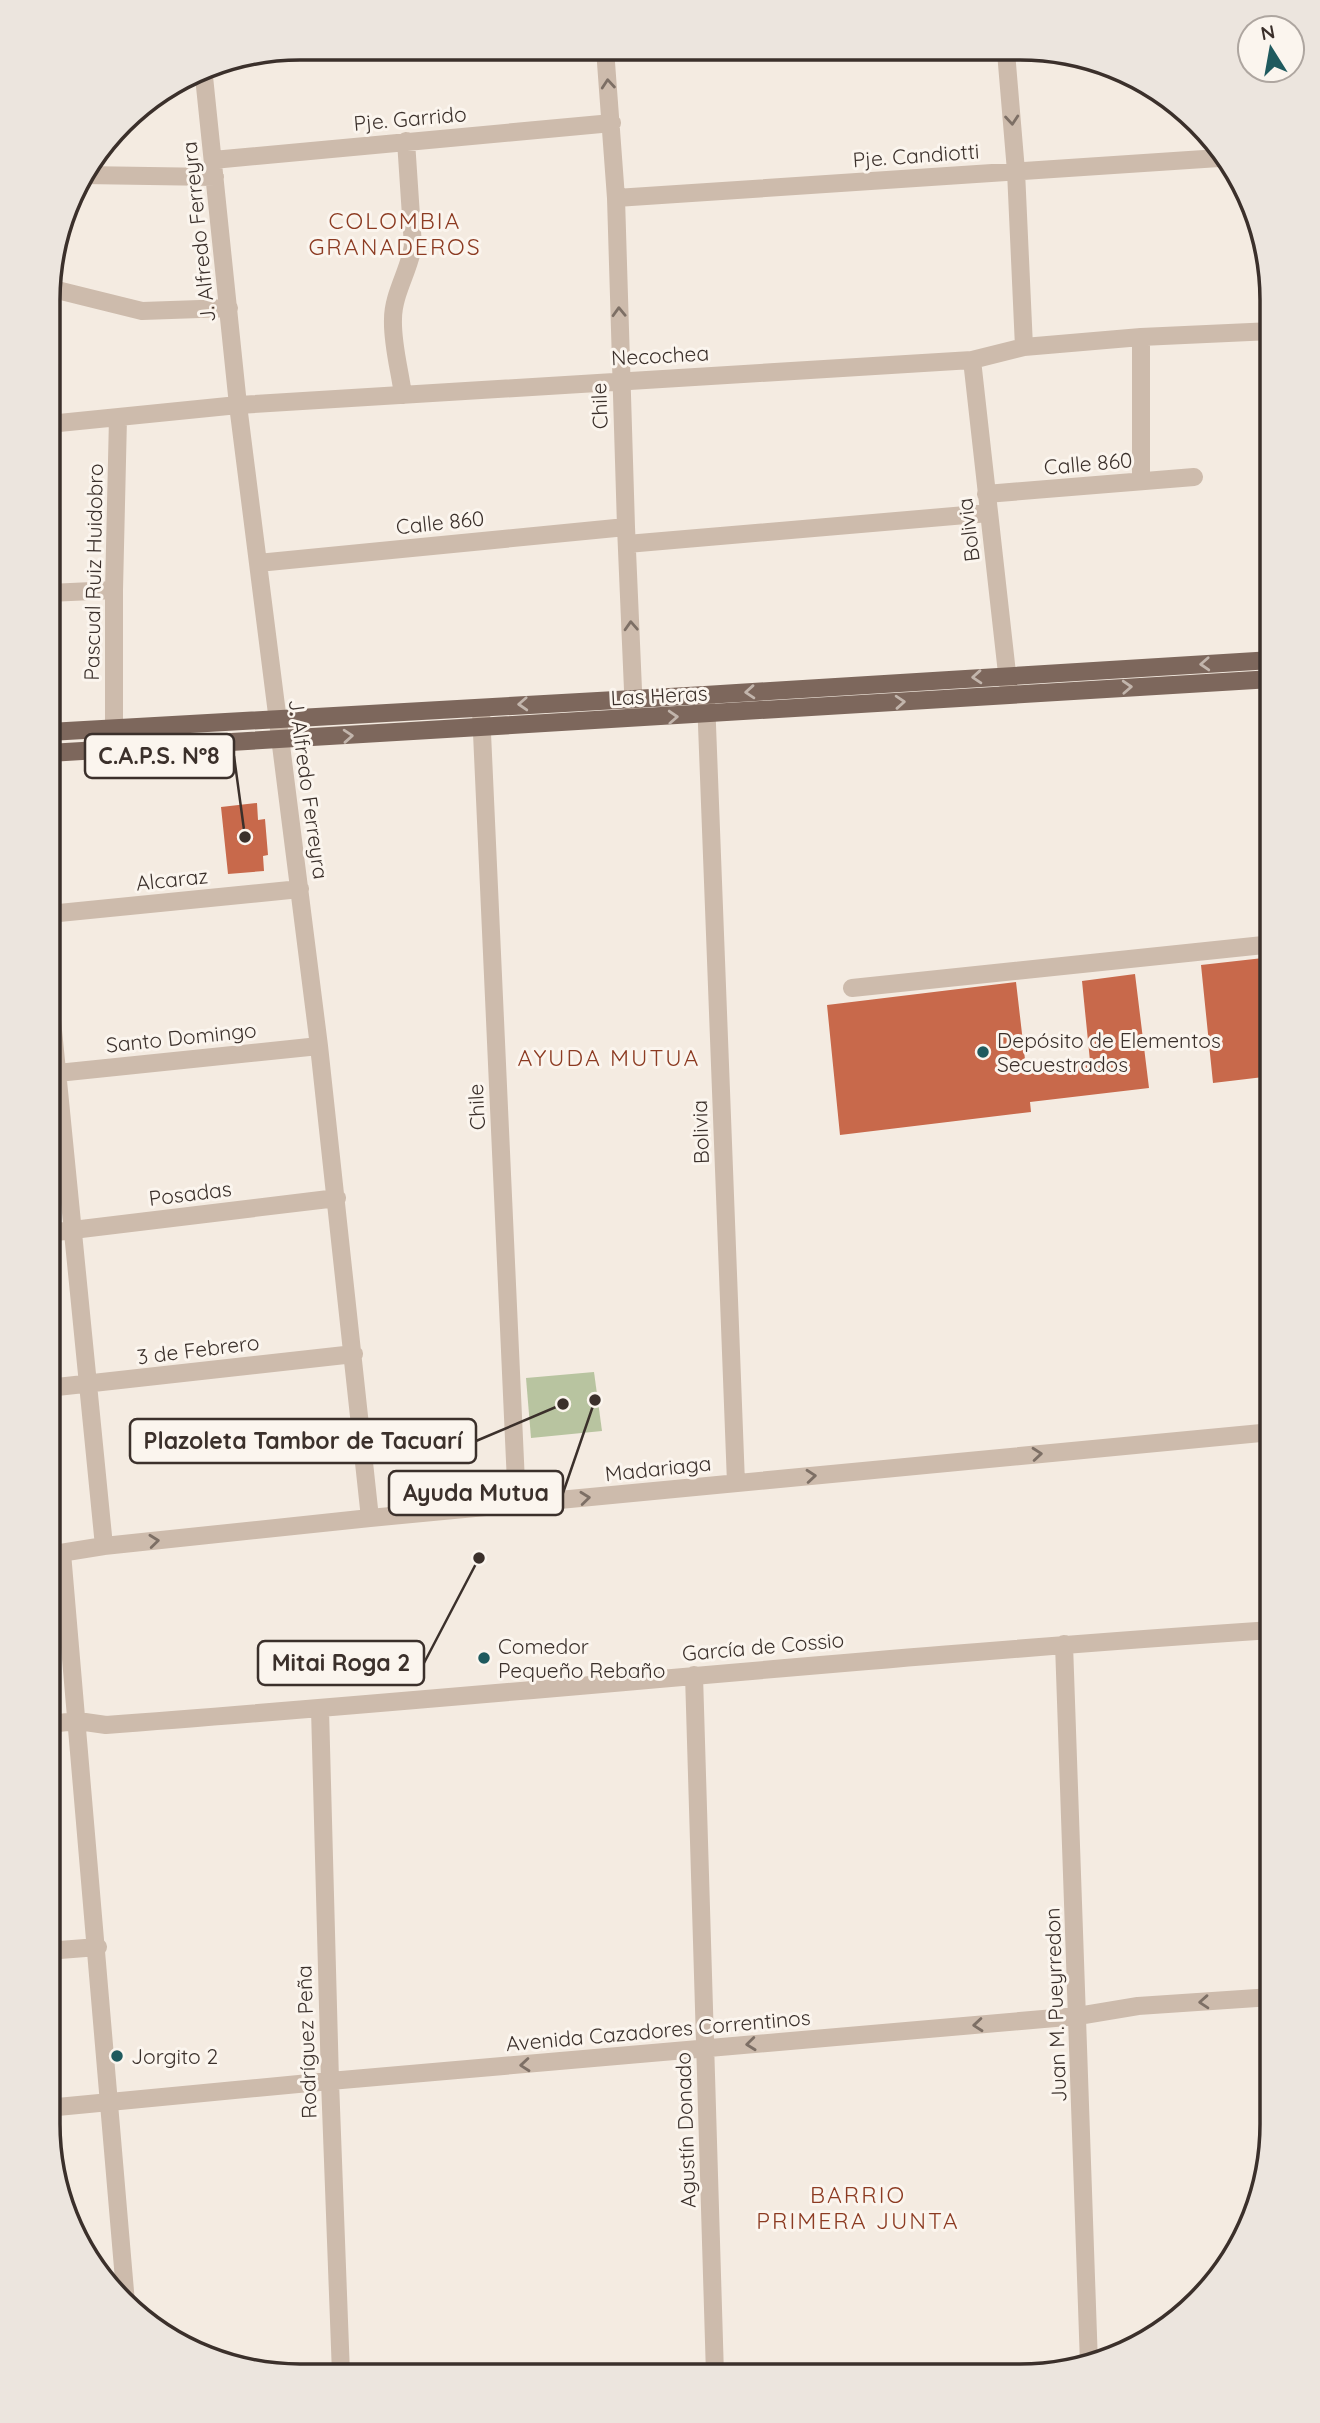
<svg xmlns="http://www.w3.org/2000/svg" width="1320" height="2423" viewBox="0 0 1320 2423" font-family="Quicksand,sans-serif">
<rect width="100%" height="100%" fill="#f4ebe1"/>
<!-- green -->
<path fill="#b8c4a0" d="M594,1372L602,1431L531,1438L526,1378Z"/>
<!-- building -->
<path fill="#c8694b" d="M257,803L258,820L265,819L268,855L263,856L264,871L228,874L221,807Z
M1273,957V1076L1213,1083L1201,965Z
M1135,974L1149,1088L1030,1102L1031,1112L840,1135L827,1005L1016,982L1026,1068L1090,1061L1082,981Z"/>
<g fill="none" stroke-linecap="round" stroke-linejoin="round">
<!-- minor -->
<path stroke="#cdbbac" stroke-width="18" d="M605,49L616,198L626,527L634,713
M1006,52L1016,171L1024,347
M203,67L238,405L319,1046L370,1518
M213,160L612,123
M83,175L215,177
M616,198L1219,158
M49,288L142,311L229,308
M1141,337V481
M972,360L1009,691
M403,395C400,371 392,344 393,319C393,294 409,271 413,246L406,141
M49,424L238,405L972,360L1024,347L1141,337L1273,331
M986,494L1194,477
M627,544L989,513
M258,563L626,527
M49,593L114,590
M706,699L736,1483
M481,711L517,1505
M114,727V590L118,418
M49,914L300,889
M852,988L1273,944
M49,990L104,1546
M48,1074L319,1046
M48,1233L337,1198
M48,1388L354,1354
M62,1553L126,2303
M48,1555L104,1546L370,1518L1272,1432
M1064,1644L1089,2364
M694,1675L715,2375
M320,1709L330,2081L341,2374
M48,1724L78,1721L106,1725C495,1696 883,1656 1272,1630
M47,1951L98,1947
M47,2108L330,2081L1078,2016L1138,2006L1272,1997"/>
<!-- major -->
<path stroke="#7d675c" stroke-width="18" d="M49,732L705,695L1273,660
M49,753L1273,679"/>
</g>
<!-- one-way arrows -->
<defs><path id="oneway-chevron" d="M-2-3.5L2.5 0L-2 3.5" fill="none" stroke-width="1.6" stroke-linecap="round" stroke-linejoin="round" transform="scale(1.75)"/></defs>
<g stroke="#7d6f65">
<use href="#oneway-chevron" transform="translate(608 84) rotate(-95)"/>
<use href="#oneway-chevron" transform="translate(1012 120) rotate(85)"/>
<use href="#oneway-chevron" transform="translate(619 312) rotate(-92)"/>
<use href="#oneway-chevron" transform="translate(631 626) rotate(-93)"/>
<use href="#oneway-chevron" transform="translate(1037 1454) rotate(-5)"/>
<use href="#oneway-chevron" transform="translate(811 1476) rotate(-5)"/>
<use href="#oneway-chevron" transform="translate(585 1498) rotate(-6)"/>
<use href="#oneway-chevron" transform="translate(154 1541) rotate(-6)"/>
<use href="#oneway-chevron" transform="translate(1204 2002) rotate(176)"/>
<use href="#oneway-chevron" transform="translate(978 2025) rotate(175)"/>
<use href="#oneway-chevron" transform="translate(751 2044) rotate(174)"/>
<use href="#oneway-chevron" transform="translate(525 2065) rotate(175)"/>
</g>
<g stroke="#c2b5ac">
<use href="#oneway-chevron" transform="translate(1205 664) rotate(177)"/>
<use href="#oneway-chevron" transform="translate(977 677) rotate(176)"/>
<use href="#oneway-chevron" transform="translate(1127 687) rotate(-3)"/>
<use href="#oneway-chevron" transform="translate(750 692) rotate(176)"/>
<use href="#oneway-chevron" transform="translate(900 702) rotate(-4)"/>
<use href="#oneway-chevron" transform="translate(523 704) rotate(177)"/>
<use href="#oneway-chevron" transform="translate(673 717) rotate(-3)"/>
<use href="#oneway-chevron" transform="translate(348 736) rotate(-4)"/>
</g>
<!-- markers -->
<g fill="#1f5a5e" stroke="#fbf5ee" stroke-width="2.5">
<circle cx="983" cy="1052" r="7"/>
<circle cx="484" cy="1658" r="7"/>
<circle cx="117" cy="2056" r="7"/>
</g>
<g text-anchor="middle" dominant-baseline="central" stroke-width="6" stroke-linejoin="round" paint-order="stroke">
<!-- street labels -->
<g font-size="21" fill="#3b302b" stroke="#fbf5ee">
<text transform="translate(410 118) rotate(-5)">Pje. Garrido</text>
<text transform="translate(916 155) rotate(-4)">Pje. Candiotti</text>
<text transform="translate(198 232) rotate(-96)">J. Alfredo Ferreyra</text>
<text transform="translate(660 355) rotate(-3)">Necochea</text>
<text transform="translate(599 406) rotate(-92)">Chile</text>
<text transform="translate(1088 463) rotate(-5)">Calle 860</text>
<text transform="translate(440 522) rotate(-6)">Calle 860</text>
<text transform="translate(968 530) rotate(-97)">Bolivia</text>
<text transform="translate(93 572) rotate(-89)">Pascual Ruiz Huidobro</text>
<text transform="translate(659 695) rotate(-3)">Las Heras</text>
<text transform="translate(309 789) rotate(82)">J. Alfredo Ferreyra</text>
<text transform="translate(172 879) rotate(-6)">Alcaraz</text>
<text transform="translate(181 1037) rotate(-6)">Santo Domingo</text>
<text transform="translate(476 1107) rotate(-93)">Chile</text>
<text transform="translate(700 1132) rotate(-92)">Bolivia</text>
<text transform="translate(190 1193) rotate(-7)">Posadas</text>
<text transform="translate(198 1349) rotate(-7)">3 de Febrero</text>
<text transform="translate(658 1468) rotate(-6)">Madariaga</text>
<text transform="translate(763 1646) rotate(-5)">García de Cossio</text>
<text transform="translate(1055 2005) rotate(-92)">Juan M. Pueyrredon</text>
<text transform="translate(658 2030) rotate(-5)">Avenida Cazadores Correntinos</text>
<text transform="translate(306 2042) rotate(-92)">Rodríguez Peña</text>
<text transform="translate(685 2130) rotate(-92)">Agustín Donado</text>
</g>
<!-- poi labels -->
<g font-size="21" fill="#3b302b" stroke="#fbf5ee" text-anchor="start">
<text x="997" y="1040">Depósito de Elementos<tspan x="997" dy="24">Secuestrados</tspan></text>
<text x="498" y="1646">Comedor<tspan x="498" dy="24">Pequeño Rebaño</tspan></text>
<text x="131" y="2056">Jorgito 2</text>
</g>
<!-- neighbourhood labels -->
<g font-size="23" letter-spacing="2" fill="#8c3b22" stroke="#fbf5ee">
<text x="395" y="220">COLOMBIA<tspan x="395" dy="26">GRANADEROS</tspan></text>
<text x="609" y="1057">AYUDA MUTUA</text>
<text x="858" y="2194">BARRIO<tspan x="858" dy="26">PRIMERA JUNTA</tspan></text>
</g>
</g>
<!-- crop -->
<path d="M0 0H1320V2423H0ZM300 60H1020A240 240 0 0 1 1260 300V2124A240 240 0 0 1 1020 2364H300A240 240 0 0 1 60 2124V300A240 240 0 0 1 300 60Z" fill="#ece5de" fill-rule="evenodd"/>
<path fill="none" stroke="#3b302b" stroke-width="3.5" d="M300 60H1020A240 240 0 0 1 1260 300V2124A240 240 0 0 1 1020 2364H300A240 240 0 0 1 60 2124V300A240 240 0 0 1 300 60Z"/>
<!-- callouts -->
<path fill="none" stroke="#3b302b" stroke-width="2.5" d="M245 837L234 756M563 1404L476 1441M595 1400L563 1493M479 1558L424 1663"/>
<g fill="#3b302b" stroke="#fbf5ee" stroke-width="2.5">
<circle cx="245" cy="837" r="7"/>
<circle cx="563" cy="1404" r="7"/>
<circle cx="595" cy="1400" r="7"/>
<circle cx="479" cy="1558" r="7"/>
</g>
<g fill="#fbf5ee" stroke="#3b302b" stroke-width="2.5">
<rect x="85" y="734" width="149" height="44" rx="7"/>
<rect x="130" y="1419" width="346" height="44" rx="7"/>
<rect x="389" y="1471" width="174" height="44" rx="7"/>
<rect x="258" y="1641" width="166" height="44" rx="7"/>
</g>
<g font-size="23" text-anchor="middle" font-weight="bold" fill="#3b302b">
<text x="159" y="764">C.A.P.S. Nº8</text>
<text x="303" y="1449">Plazoleta Tambor de Tacuarí</text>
<text x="476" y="1501">Ayuda Mutua</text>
<text x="341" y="1671">Mitai Roga 2</text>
</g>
<!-- north arrow -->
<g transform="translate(1271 49) rotate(349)"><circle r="33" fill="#fbf5ee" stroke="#aea6a0" stroke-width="2"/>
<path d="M0-5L12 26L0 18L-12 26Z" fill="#1f5a5e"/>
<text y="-10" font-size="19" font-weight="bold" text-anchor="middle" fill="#3b302b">N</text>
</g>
</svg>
